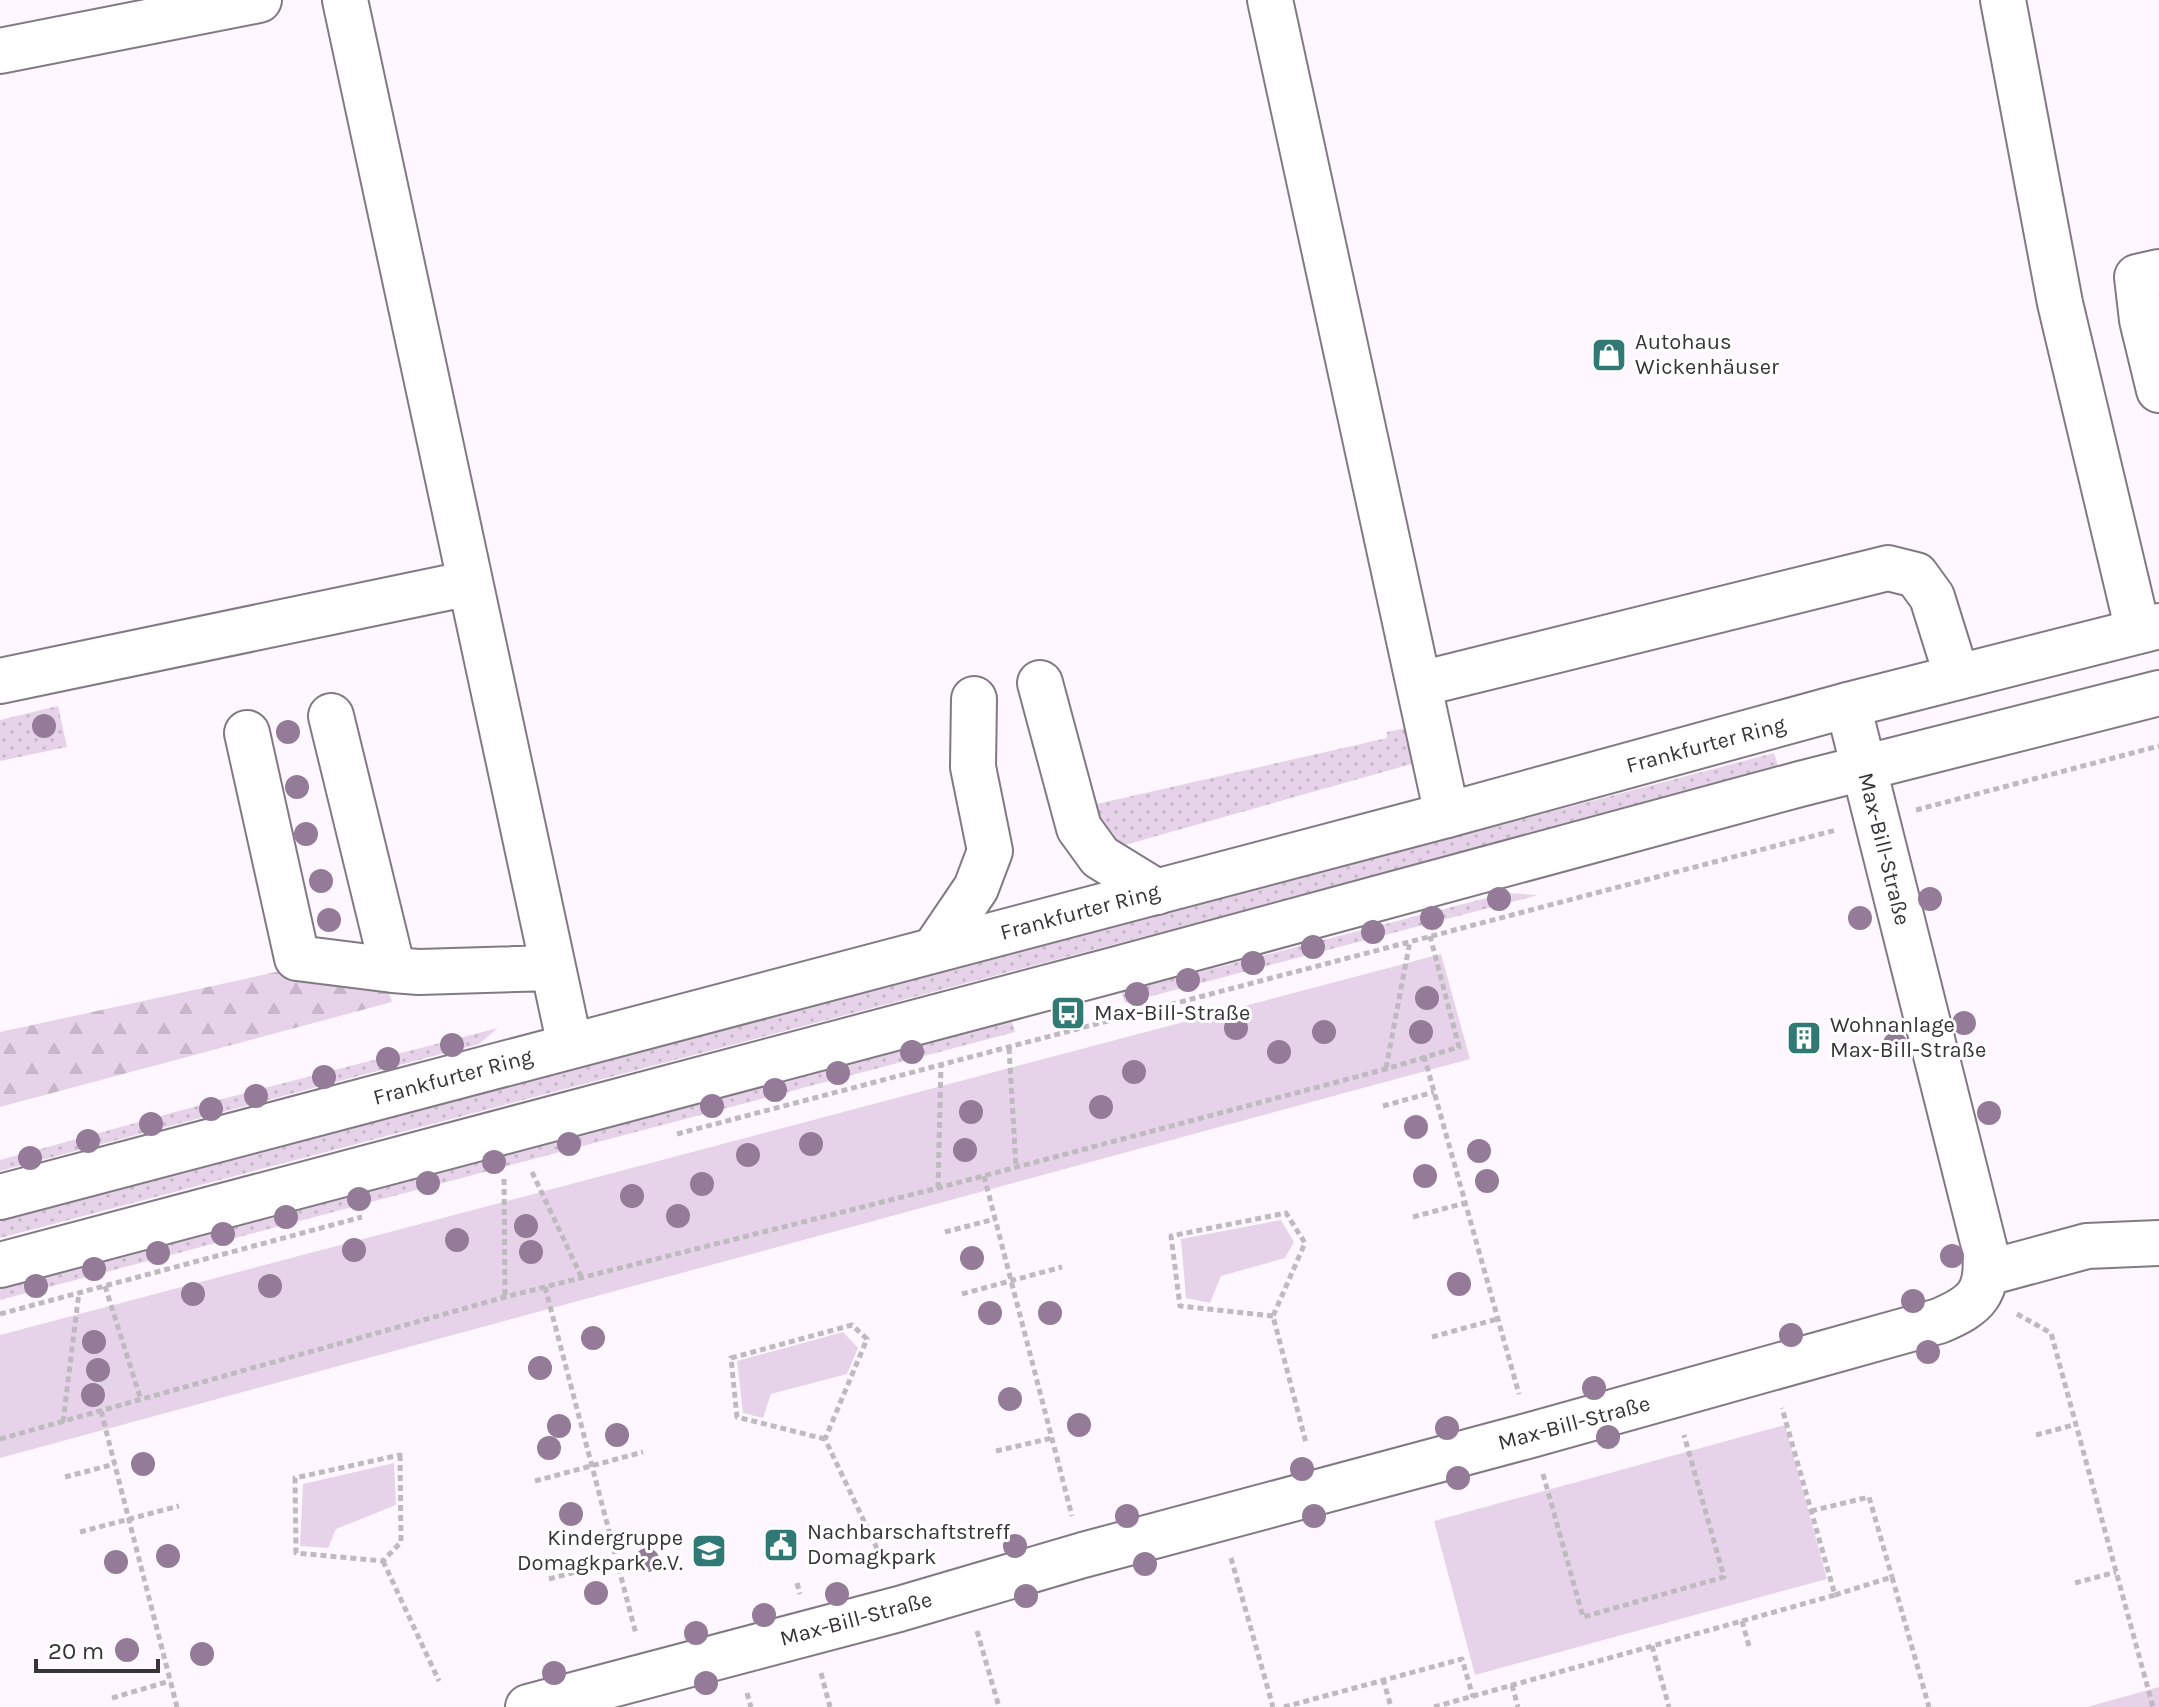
<svg xmlns="http://www.w3.org/2000/svg" width="2159" height="1707" viewBox="0 0 2159 1707" font-family="Karla,sans-serif">
<defs>
<pattern id="grass-dots" width="8" height="8" patternUnits="userSpaceOnUse" patternTransform="scale(2)"><rect width="8" height="8" fill="#e7d3e9"/><path d="M2 2h.1M6 6h.1" fill="none" stroke="#c7b6c9" stroke-width="1.8" stroke-linecap="round"/></pattern>
<pattern id="forest-firs" width="22" height="20" patternUnits="userSpaceOnUse" patternTransform="scale(2)"><rect width="22" height="20" fill="#e7d3e9"/><path d="M5 1l3.5 6h-7zM16 11l3.5 6h-7z" fill="#c7b6c9"/></pattern>
</defs>
<rect width="100%" height="100%" fill="#fef7ff"/>
<!-- grass -->
<path fill="url(#grass-dots)" d="M58,706L67,747L0,761V720Z
M1416,726L1422,761L1107,850L1079,808L1387,738V732Z
M1774,753L1779,769L0,1238V1220Z
M1506,893L1538,895L1125,1003L1122,992Z
M1012,1022L1015,1032L0,1300V1289L71,1269Z
M498,1028L479,1044L0,1171V1160L230,1097Z"/>
<!-- forest -->
<path fill="url(#forest-firs)" d="M304,966L384,974L392,1002L0,1107V1032Z"/>
<!-- park -->
<path fill="#e7d3e9" d="M1441,954L1470,1059L0,1458V1335Z
M1281,1220L1294,1242L1285,1258L1221,1276L1210,1303L1186,1298L1181,1239Z
M843,1332L858,1348L847,1374L771,1394L763,1418L743,1413L737,1361Z
M1785,1425L1827,1579L1475,1675L1434,1521Z
M394,1463L396,1505L336,1529L328,1548L300,1546L303,1484Z
M2159,1687V1707H2087Z"/>
<g fill="none" stroke-linecap="round" stroke-linejoin="round">
<!-- minor casing -->
<g stroke="#827a83" stroke-width="48">
<path id="minor" d="M345,0L570,1046
M1270,0L1447,815
M2003,0L2060,303L2138,631
M0,51L259,0
M2159,272L2137,277L2142,320L2159,390
M0,681L470,583
M1040,683L1079,828L1100,857L1157,892
M1420,684L1888,568L1916,575L1932,597L1957,677
M331,716L393,970L419,972L552,968
M247,733L297,958L393,970
M934,950L976,888L990,851L973,767L974,699
M1987,1273L2087,1246L2159,1243
M528,1707L899,1609L1083,1555L1531,1435L1939,1321C1977,1305 1989,1293 1985,1250L1848,705"/>
</g>
<!-- major casing -->
<g stroke="#827a83" stroke-width="48">
<path id="major" d="M0,1197L1447,815L1848,705L2159,626
M0,1265L1106,972L1800,784L2159,693"/>
</g>
<!-- path -->
<path stroke="#bfb9c0" stroke-width="5" stroke-dasharray="6 4" stroke-linecap="butt" d="M1916,810L2159,746
M1009,1048L1016,1167
M1424,1056L1519,1394
M1386,1068L1410,941
M1383,1106L1434,1092
M677,1134L1836,830
M532,1172L582,1278
M984,1176L1072,1516
M504,1179L505,1297
M938,1188L941,1064
M1413,1217L1465,1203
M945,1232L995,1219
M105,1286L141,1400
M545,1287L636,1634
M962,1294L1062,1267
M0,1314L362,1217
M2017,1314L2051,1333L2153,1707
M1273,1316L1180,1306L1171,1236L1286,1213L1305,1243L1273,1316L1306,1443
M1432,1337L1497,1319
M101,1411L177,1707
M63,1422L79,1292
M2036,1435L2077,1424
M0,1439L505,1297L938,1188L1386,1069L1459,1047L1430,936
M825,1439L737,1417L731,1358L852,1325L867,1339L825,1439L882,1559
M996,1451L1052,1438
M400,1455L401,1542L383,1561L296,1553L295,1478Z
M1543,1474L1583,1617L1724,1577L1684,1435
M65,1477L115,1464
M535,1481L643,1452
M1811,1511L1869,1497L1892,1577
M80,1532L179,1506
M1231,1558L1273,1707
M383,1561L439,1681
M549,1579L616,1561
M797,1583L800,1594
M2075,1583L2116,1572
M1835,1595L1892,1577L1929,1707
M1742,1621L1749,1646
M977,1631L999,1707
M1652,1646L1669,1707
M821,1673L830,1707
M1383,1679L1391,1707
M1512,1685L1518,1707
M747,1693L751,1707
M112,1698L170,1681
M1284,1707L1462,1659L1473,1697
M1434,1707L1835,1595L1782,1408"/>
<!-- minor -->
<use href="#minor" stroke="#fff" stroke-width="44"/>
<!-- major -->
<use href="#major" stroke="#fff" stroke-width="44"/>
</g>
<!-- trees -->
<g fill="#947b98">
<circle cx="44" cy="726" r="12"/>
<circle cx="288" cy="732" r="12"/>
<circle cx="297" cy="787" r="12"/>
<circle cx="306" cy="834" r="12"/>
<circle cx="321" cy="881" r="12"/>
<circle cx="1499" cy="899" r="12"/>
<circle cx="1930" cy="899" r="12"/>
<circle cx="1432" cy="918" r="12"/>
<circle cx="1860" cy="918" r="12"/>
<circle cx="329" cy="920" r="12"/>
<circle cx="1373" cy="932" r="12"/>
<circle cx="1313" cy="947" r="12"/>
<circle cx="1253" cy="963" r="12"/>
<circle cx="1188" cy="980" r="12"/>
<circle cx="1137" cy="994" r="12"/>
<circle cx="1427" cy="998" r="12"/>
<circle cx="1964" cy="1023" r="12"/>
<circle cx="1236" cy="1028" r="12"/>
<circle cx="1324" cy="1032" r="12"/>
<circle cx="1421" cy="1032" r="12"/>
<circle cx="1895" cy="1044" r="12"/>
<circle cx="452" cy="1045" r="12"/>
<circle cx="912" cy="1052" r="12"/>
<circle cx="1279" cy="1052" r="12"/>
<circle cx="388" cy="1059" r="12"/>
<circle cx="1134" cy="1072" r="12"/>
<circle cx="838" cy="1073" r="12"/>
<circle cx="324" cy="1077" r="12"/>
<circle cx="775" cy="1090" r="12"/>
<circle cx="256" cy="1096" r="12"/>
<circle cx="712" cy="1106" r="12"/>
<circle cx="1101" cy="1107" r="12"/>
<circle cx="211" cy="1109" r="12"/>
<circle cx="971" cy="1112" r="12"/>
<circle cx="1989" cy="1113" r="12"/>
<circle cx="151" cy="1124" r="12"/>
<circle cx="1416" cy="1127" r="12"/>
<circle cx="88" cy="1141" r="12"/>
<circle cx="569" cy="1144" r="12"/>
<circle cx="811" cy="1144" r="12"/>
<circle cx="965" cy="1150" r="12"/>
<circle cx="1479" cy="1151" r="12"/>
<circle cx="748" cy="1155" r="12"/>
<circle cx="30" cy="1158" r="12"/>
<circle cx="494" cy="1162" r="12"/>
<circle cx="1425" cy="1176" r="12"/>
<circle cx="1487" cy="1181" r="12"/>
<circle cx="428" cy="1183" r="12"/>
<circle cx="702" cy="1184" r="12"/>
<circle cx="632" cy="1196" r="12"/>
<circle cx="359" cy="1199" r="12"/>
<circle cx="678" cy="1216" r="12"/>
<circle cx="286" cy="1217" r="12"/>
<circle cx="526" cy="1226" r="12"/>
<circle cx="223" cy="1234" r="12"/>
<circle cx="457" cy="1240" r="12"/>
<circle cx="354" cy="1250" r="12"/>
<circle cx="531" cy="1252" r="12"/>
<circle cx="158" cy="1253" r="12"/>
<circle cx="1952" cy="1256" r="12"/>
<circle cx="972" cy="1258" r="12"/>
<circle cx="94" cy="1269" r="12"/>
<circle cx="1459" cy="1284" r="12"/>
<circle cx="36" cy="1286" r="12"/>
<circle cx="270" cy="1286" r="12"/>
<circle cx="193" cy="1294" r="12"/>
<circle cx="1913" cy="1301" r="12"/>
<circle cx="990" cy="1313" r="12"/>
<circle cx="1050" cy="1313" r="12"/>
<circle cx="1791" cy="1335" r="12"/>
<circle cx="593" cy="1338" r="12"/>
<circle cx="94" cy="1342" r="12"/>
<circle cx="1928" cy="1352" r="12"/>
<circle cx="540" cy="1368" r="12"/>
<circle cx="98" cy="1370" r="12"/>
<circle cx="1594" cy="1388" r="12"/>
<circle cx="93" cy="1395" r="12"/>
<circle cx="1010" cy="1399" r="12"/>
<circle cx="1079" cy="1425" r="12"/>
<circle cx="559" cy="1426" r="12"/>
<circle cx="1447" cy="1428" r="12"/>
<circle cx="617" cy="1435" r="12"/>
<circle cx="1608" cy="1437" r="12"/>
<circle cx="549" cy="1448" r="12"/>
<circle cx="143" cy="1464" r="12"/>
<circle cx="1302" cy="1469" r="12"/>
<circle cx="1458" cy="1478" r="12"/>
<circle cx="571" cy="1514" r="12"/>
<circle cx="1127" cy="1516" r="12"/>
<circle cx="1314" cy="1516" r="12"/>
<circle cx="1015" cy="1546" r="12"/>
<circle cx="168" cy="1556" r="12"/>
<circle cx="647" cy="1560" r="12"/>
<circle cx="116" cy="1562" r="12"/>
<circle cx="1145" cy="1564" r="12"/>
<circle cx="596" cy="1593" r="12"/>
<circle cx="837" cy="1594" r="12"/>
<circle cx="1026" cy="1596" r="12"/>
<circle cx="764" cy="1615" r="12"/>
<circle cx="696" cy="1633" r="12"/>
<circle cx="127" cy="1650" r="12"/>
<circle cx="202" cy="1654" r="12"/>
<circle cx="554" cy="1673" r="12"/>
<circle cx="706" cy="1683" r="12"/>
</g>
<!-- icons -->
<defs>
<g id="shop-square" transform="scale(1.8)"><rect x="-9" y="-9" width="18" height="18" rx="4" fill="#307974" stroke="#fff"/><path d="M-5-2.5h2.3a2.7 3.5 0 0 1 5.4 0H5L5.5 6h-11ZM-1.5-2.5h3a1.5 2.3 0 0 0-3 0Z" fill="#fff"/></g>
<g id="bus-square" transform="scale(1.8)"><rect x="-9" y="-9" width="18" height="18" rx="4" fill="#307974" stroke="#fff"/><path d="M-5-6H5V4H4V6H2V4H-2V6H-4V4H-5ZM-3.5-4V0h7V-4ZM-3.5 1.2v1.5H-2V1.2ZM2 1.2v1.5H3.5V1.2Z" fill="#fff"/></g>
<g id="building-square" transform="scale(1.8)"><rect x="-9" y="-9" width="18" height="18" rx="4" fill="#307974" stroke="#fff"/><path d="M-4-6H4V6H1V3H-1V6H-4ZM-2.5-4.3h1.7v1.8h-1.7ZM.8-4.3h1.7v1.8H.8ZM-2.5-1h1.7V.8h-1.7ZM.8-1h1.7V.8H.8Z" fill="#fff"/></g>
<g id="civic-square" transform="scale(1.8)"><rect x="-9" y="-9" width="18" height="18" rx="4" fill="#307974" stroke="#fff"/><path d="M-.6-6.5H3V-4.5H.6V-3L4-1V1h2V6H-6V1h2V-1L-.6-3ZM-1.2 2.5V6h2.4V2.5Z" fill="#fff"/></g>
<g id="school-square" transform="scale(1.8)"><rect x="-9" y="-9" width="18" height="18" rx="4" fill="#307974" stroke="#fff"/><path d="M0-5L7-2L0 1L-7-2ZM-4 1L0 2.5L4 1V4Q0 6-4 4Z" fill="#fff"/></g>
</defs>
<g fill-rule="evenodd">
<use href="#shop-square" x="1609" y="355"/>
<use href="#bus-square" x="1068" y="1013"/>
<use href="#building-square" x="1804" y="1038"/>
<use href="#civic-square" x="781" y="1545"/>
<use href="#school-square" x="709" y="1551"/>
</g>
<g text-anchor="middle" dominant-baseline="central" stroke-width="6" stroke-linejoin="round" paint-order="stroke">
<!-- poi labels -->
<g font-size="22" fill="#373438" stroke="#fff" text-anchor="start">
<text x="1635" y="342">Autohaus<tspan x="1635" dy="25">Wickenhäuser</tspan></text>
<text x="1094" y="1013">Max-Bill-Straße</text>
<text x="1830" y="1025">Wohnanlage<tspan x="1830" dy="25">Max-Bill-Straße</tspan></text>
<text x="807" y="1532">Nachbarschaftstreff<tspan x="807" dy="25">Domagkpark</tspan></text>
<text x="683" y="1538" text-anchor="end">Kindergruppe<tspan x="683" dy="25">Domagkpark e.V.</tspan></text>
</g>
<!-- street labels -->
<g font-size="22" fill="#373438" stroke="#fff">
<text transform="translate(1706 745) rotate(-15)">Frankfurter Ring</text>
<text transform="translate(1884 849) rotate(76)">Max-Bill-Straße</text>
<text transform="translate(1080 912) rotate(-15)">Frankfurter Ring</text>
<text transform="translate(453 1077) rotate(-15)">Frankfurter Ring</text>
<text transform="translate(1574 1423) rotate(-15)">Max-Bill-Straße</text>
<text transform="translate(856 1619) rotate(-15)">Max-Bill-Straße</text>
</g>
</g>
<!-- scale -->
<path d="M36 1659v12h122v-12" fill="none" stroke="#373438" stroke-width="4"/>
<text x="48" y="1659" font-size="24" fill="#373438" stroke="#ffffff" stroke-width="6" paint-order="stroke">20 m</text>
</svg>
